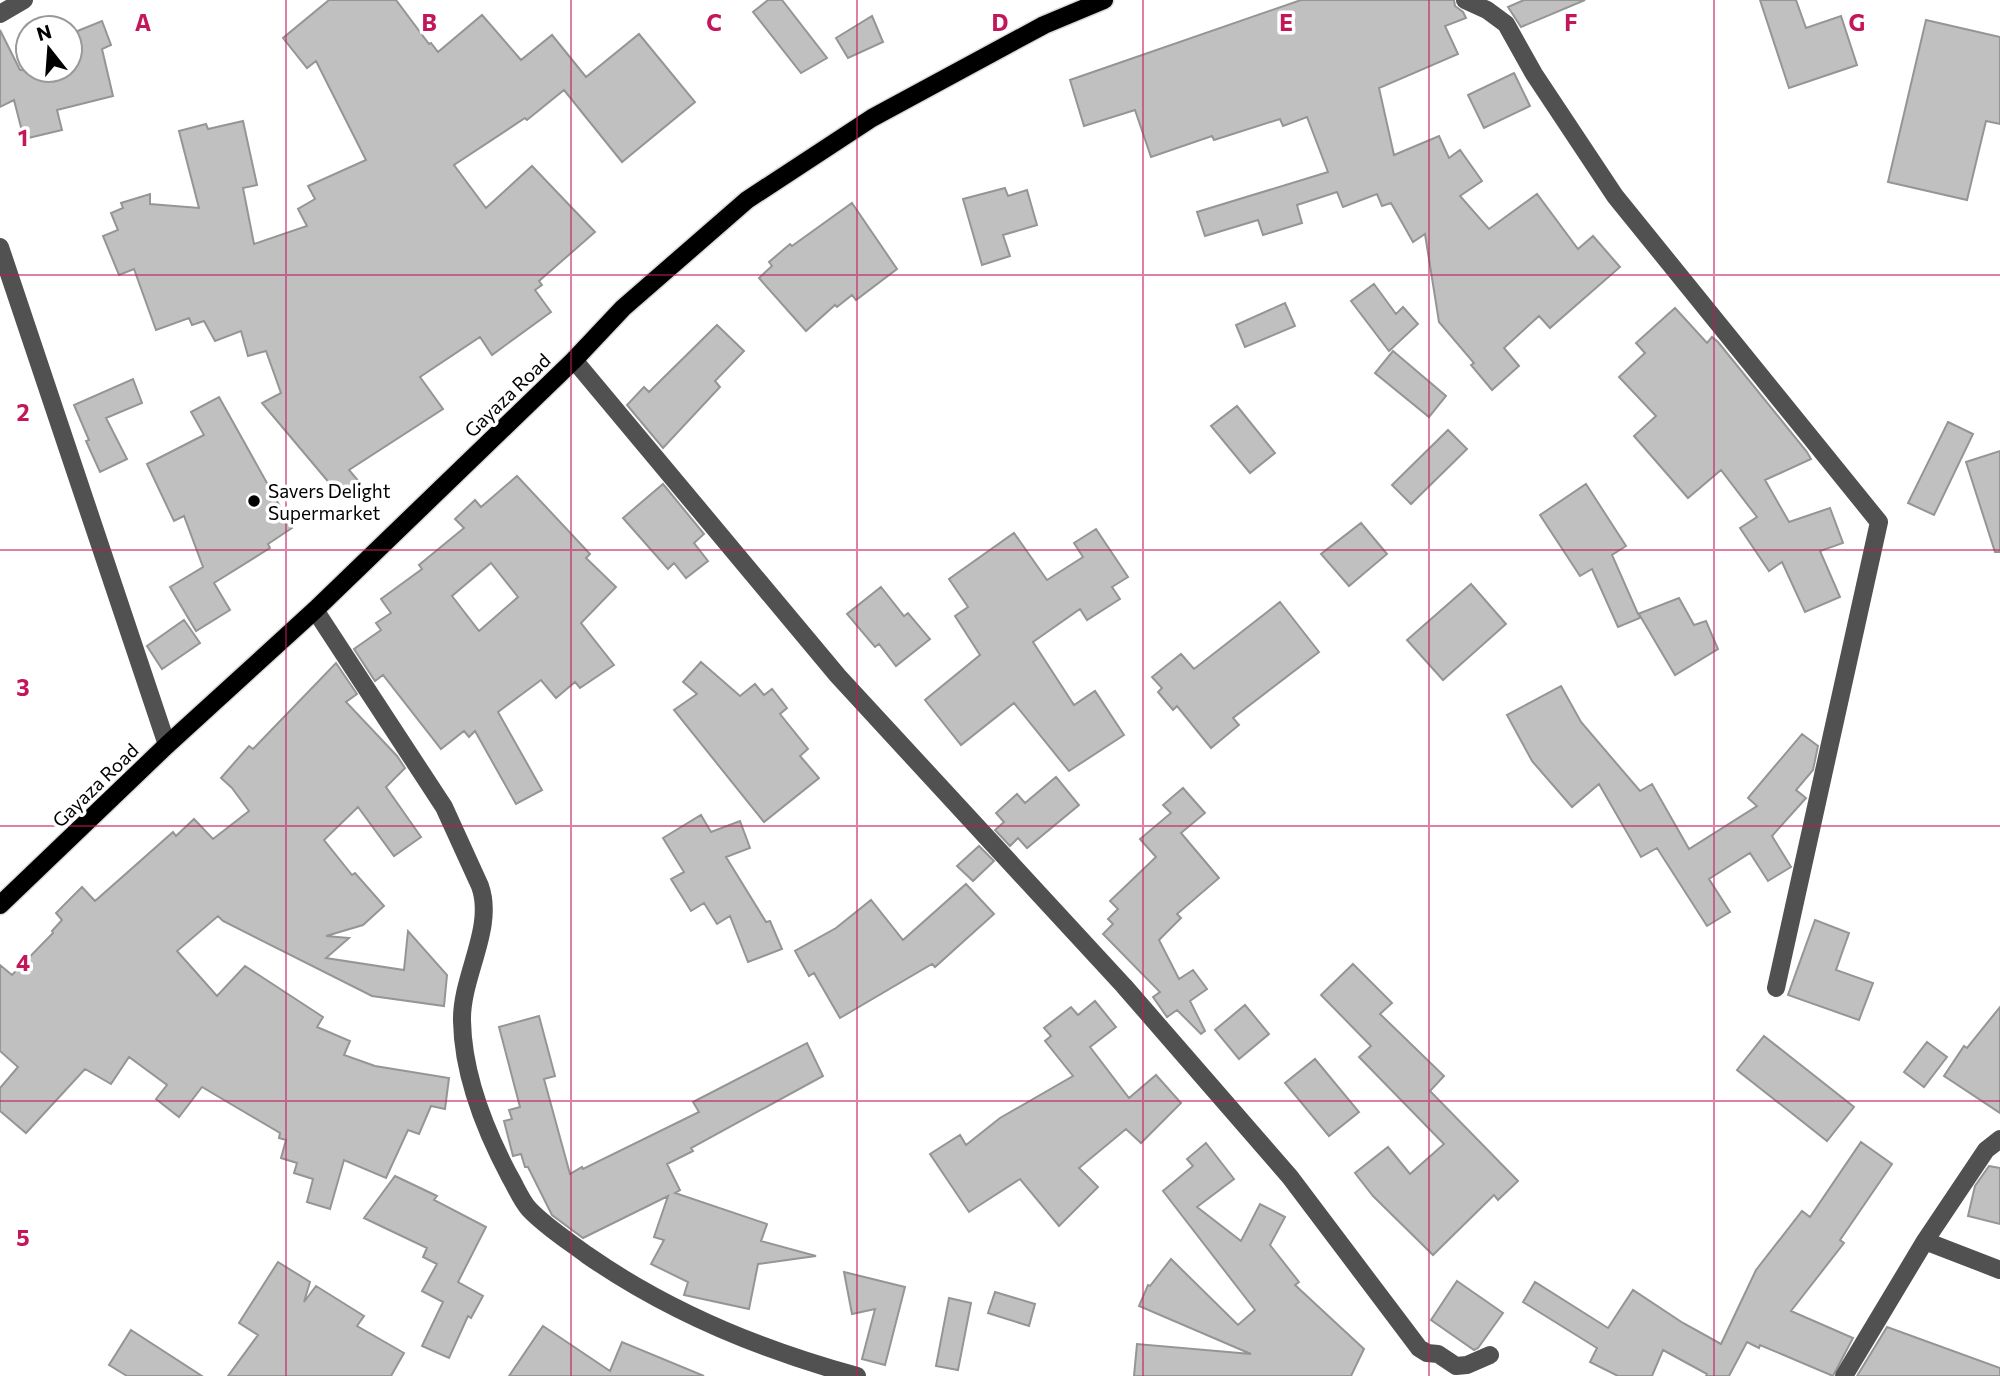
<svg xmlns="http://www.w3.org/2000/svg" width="2000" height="1376" viewBox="0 0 2000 1376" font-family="Commissioner,sans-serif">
<rect width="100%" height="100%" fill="#fff"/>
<!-- building -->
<path fill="#c0c0c0" stroke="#959595" stroke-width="2" fill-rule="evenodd" d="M329,0H396L429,44L431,43L438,52L482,15L521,60L552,35L586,77L639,34L695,102L622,162L564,90L527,120L525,118L454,165L486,208L532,166L595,232L539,281L542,285L535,290L551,312L492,355L480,337L420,377L443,409L349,470L360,483L342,498L262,403L281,393L266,351L248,356L241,331L215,341L204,321L192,325L189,318L156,330L134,269L119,275L103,236L118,230L111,213L123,208L121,203L150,194V204L199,208L179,131L206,124L208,129L243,121L257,185L243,188L254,244L307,226L298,209L315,199L308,186L366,160L316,61L307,68L283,38Z
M768,0H782L827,58L801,73L753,12Z
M1301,0H1454L1455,6L1463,12L1466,18L1445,26L1458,54L1379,88L1394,155L1439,136L1449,158L1460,150L1482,181L1460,196L1489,229L1537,194L1578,249L1593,236L1620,267L1550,328L1539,316L1504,348L1519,366L1492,390L1471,365L1474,363L1439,322L1425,234L1413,242L1391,203L1382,206L1377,194L1343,207L1337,192L1297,205L1302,223L1263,235L1258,220L1205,236L1197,212L1328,172L1307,117L1283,126L1280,119L1214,140L1212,136L1151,157L1135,110L1084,126L1070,80Z
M1524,0H1585L1521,27L1508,7Z
M1760,0H1796L1806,28L1841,16L1857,65L1789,88Z
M872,16L883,42L848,58L836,38Z
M1926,20L2000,37V124L1986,121L1967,200L1888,182Z
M102,21L111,45L102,49L113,96L57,110L62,130L24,139L14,100L0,107V30L20,70H70V34Z
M1514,73L1530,106L1484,128L1468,95Z
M1005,188L1008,196L1027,190L1037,225L1003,235L1010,256L982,265L963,199Z
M852,203L897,269L856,300L852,295L837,307L835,305L806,331L759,278L772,266L769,262L790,244L792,246Z
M1374,284L1396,314L1403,307L1418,324L1389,351L1351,301Z
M1285,303L1295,326L1245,347L1236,325Z
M1675,308L1707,343L1712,337L1718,342L1807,452L1811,459L1765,480L1789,522L1830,508L1843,543L1820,551L1840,597L1805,612L1782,562L1769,571L1740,528L1757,517L1721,470L1688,498L1634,436L1656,416L1619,377L1645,353L1636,343Z
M717,325L744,351L715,381L720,387L663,448L627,405L644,387L649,392Z
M1393,351L1446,396L1429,417L1375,373Z
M133,379L142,403L106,418L127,459L100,472L86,441L89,440L74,405Z
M219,397L292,528L268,544L270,548L214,583L230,610L196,631L170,587L203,567L184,516L174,521L147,464L204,435L191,412Z
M1237,406L1275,453L1250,473L1211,426Z
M1948,422L1973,434L1934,515L1908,503Z
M1448,430L1467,449L1411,504L1392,485Z
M2000,451V552H1995L1966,462Z
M517,476L590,554L586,558L616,587L581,623L614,665L580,688L575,682L556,698L541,680L498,712L542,790L516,804L475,731L469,737L464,731L441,749L383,675L375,681L354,649L381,630L376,623L391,613L381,599L422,569L419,565L464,528L455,519L475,500L481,507ZM491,563L518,597L479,631L452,596Z
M663,484L704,534L694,543L708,561L686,578L674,563L668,569L623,518Z
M1586,484L1626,546L1612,555L1638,614L1679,598L1694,625L1706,621L1718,649L1675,675L1639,614L1640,618L1618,627L1592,569L1580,576L1540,515Z
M1361,523L1387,554L1349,586L1321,554Z
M1096,529L1128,577L1112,587L1120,599L1087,620L1080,609L1033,642L1074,705L1095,691L1124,735L1069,771L1014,703L961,745L925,700L980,655L955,616L968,607L949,579L1014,533L1047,580L1083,557L1074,543Z
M1471,584L1506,624L1443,680L1407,640Z
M881,587L904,616L908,613L930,639L896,666L879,644L875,647L847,614Z
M1280,602L1319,652L1233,718L1239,725L1211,748L1177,706L1173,710L1158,692L1162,688L1152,677L1181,654L1194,669Z
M184,620L200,643L162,669L147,646Z
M701,662L740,696L755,684L764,695L772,689L787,708L780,714L808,749L800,756L819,778L764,822L674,710L697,694L683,682Z
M336,663L357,694L346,702L397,756L405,768L386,787L421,837L394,856L358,807L324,840L352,875L355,873L384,906L363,925L326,936L349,938L326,958L404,970L408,931L447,975L444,1006L372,996L223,921L218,916L177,951L217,996L245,966L323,1017L317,1027L350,1041L344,1055L375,1066L449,1078L445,1109L431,1106L419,1134L408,1130L386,1178L344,1160L330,1209L307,1202L313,1179L294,1173L297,1163L281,1158L286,1140L279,1138L280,1133L202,1087L179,1117L156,1099L167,1085L129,1057L111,1084L85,1069L26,1133L0,1111V1088L18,1067L0,1051V965L12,975L53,933L52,931L62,920L56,913L82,887L95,901L173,832L176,836L194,819L213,839L249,811L232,788L221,778L249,746L253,749Z
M1561,686L1581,722L1640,791L1652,784L1689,849L1757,806L1748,798L1802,734L1818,746L1813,770L1796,790L1806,798L1772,836L1791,867L1768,881L1750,853L1709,879L1730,912L1707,926L1657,848L1641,857L1599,784L1572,807L1532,761L1507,715Z
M1056,777L1079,805L1027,848L1018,838L1010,846L995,830L1004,822L996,813L1017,794L1025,803Z
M1183,788L1205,813L1181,833L1219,878L1177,914L1181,918L1159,940L1179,979L1193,970L1207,989L1190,1001L1205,1031L1201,1034L1177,1010L1167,1017L1153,997L1160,992L1103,934L1113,924L1108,919L1118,909L1110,901L1156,857L1140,839L1171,813L1163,805Z
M701,815L711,832L740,821L750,848L726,857L766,922L770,921L782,949L748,962L730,916L717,924L704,903L691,911L671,879L684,872L663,838Z
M979,846L994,861L973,881L957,866Z
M966,884L994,914L935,967L932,964L840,1018L814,973L809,976L795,951L836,928L871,900L903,940Z
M1815,920L1849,933L1836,970L1873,983L1859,1020L1788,995Z
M1353,964L1392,1003L1380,1014L1444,1076L1430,1091L1518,1181L1498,1200L1494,1195L1433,1255L1373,1196L1355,1173L1388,1147L1410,1174L1444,1144L1359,1057L1371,1046L1321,995Z
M1095,1001L1116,1027L1090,1047L1129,1098L1156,1075L1181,1103L1141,1143L1126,1129L1079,1168L1098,1187L1059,1226L1020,1179L969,1212L930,1154L960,1135L966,1145L1000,1118L1073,1076L1045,1041L1051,1036L1044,1028L1071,1007L1078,1015Z
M1245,1005L1269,1034L1239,1059L1215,1030Z
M2000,1007V1113L1944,1076L1964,1046L1967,1048Z
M539,1016L555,1076L544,1079L570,1174L582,1167L583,1169L699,1112L693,1102L807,1043L823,1076L691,1148L693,1151L667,1164L680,1190L675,1193L767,1224L761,1241L816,1256L758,1264L749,1309L684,1295L688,1282L651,1264L664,1240L654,1237L668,1196L583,1238L552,1215L528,1167H525L521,1154L513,1156L504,1121L512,1119L509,1110L520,1107L499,1027Z
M1764,1036L1854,1107L1827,1141L1737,1070Z
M1927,1042L1947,1057L1924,1087L1904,1072Z
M1315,1059L1359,1112L1329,1136L1285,1083Z
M1861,1142L1892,1164L1840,1240L1844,1243L1791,1311L1853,1338L1833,1376L1760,1345L1759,1348L1747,1342L1729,1376H1706L1707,1374L1663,1350L1652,1376H1618L1590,1362L1597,1348L1523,1302L1535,1282L1608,1328L1633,1290L1683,1323L1721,1344L1756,1270L1802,1211L1810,1217Z
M1206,1143L1234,1179L1197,1207L1241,1241L1260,1204L1285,1217L1270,1245L1299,1282L1295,1285L1364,1349L1351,1376H1134L1137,1344L1251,1354L1139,1306L1148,1285L1150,1286L1171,1259L1238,1325L1255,1310L1163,1191L1193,1166L1187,1159Z
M1989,1166L2000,1168V1224L1968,1216L1975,1186Z
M395,1176L437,1196L434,1200L486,1227L458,1282L483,1296L471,1318L468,1316L449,1358L422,1346L443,1302L422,1291L437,1264L423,1257L427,1248L364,1218Z
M278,1262L310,1282L304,1302L316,1286L364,1316L357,1326L404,1353L391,1376H228L258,1335L239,1323Z
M844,1272L905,1287L885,1365L862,1359L875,1309L852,1314Z
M1457,1281L1503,1313L1478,1348L1474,1350L1431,1320Z
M995,1292L1035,1304L1029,1326L988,1313Z
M949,1298L971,1303L958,1370L936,1366Z
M543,1326L610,1371L622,1342L704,1376H509Z
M1887,1327L2000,1368V1376H1857Z
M131,1330L202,1376H127L109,1365Z"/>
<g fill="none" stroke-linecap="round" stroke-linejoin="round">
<!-- major casing -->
<g stroke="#dbdbdb" stroke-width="21">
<path id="major" d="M0,905L167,745L315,610L574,360L623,308L747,200L872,118L1044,25L1104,0"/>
</g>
<!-- minor -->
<path stroke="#515151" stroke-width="18" d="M1465,0L1487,10L1506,24L1534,74L1615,196L1879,522L1776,988
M0,14L24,0
M0,247L167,745
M574,360L838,676L1124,986L1290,1177L1419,1348L1427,1353L1438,1354L1456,1366L1467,1365L1490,1355
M315,610L444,807L480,886C495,928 461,976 462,1021C463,1075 485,1130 510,1177C516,1187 521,1200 529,1209C546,1227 567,1240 587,1255C669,1312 761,1350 857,1376
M1925,1241L2000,1270
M1844,1376L1925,1241L1986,1150L2000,1139"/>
<!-- major -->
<use href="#major" stroke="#000" stroke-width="18"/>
</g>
<!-- grid -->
<path fill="none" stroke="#c2185b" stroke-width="2" stroke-opacity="0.55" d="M286,0V1376M571,0V1376M857,0V1376M1143,0V1376M1429,0V1376M1714,0V1376M0,275H2000M0,550H2000M0,826H2000M0,1101H2000"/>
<!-- markers -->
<circle fill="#000" stroke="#fff" stroke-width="2.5" cx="254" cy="501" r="7"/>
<g text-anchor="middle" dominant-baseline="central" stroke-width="7" stroke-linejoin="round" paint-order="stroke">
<!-- street labels -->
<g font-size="19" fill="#000" stroke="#fff">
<text transform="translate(507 395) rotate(-44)">Gayaza Road</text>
<text transform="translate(95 785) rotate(-44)">Gayaza Road</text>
</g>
<!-- poi labels -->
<g font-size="19" fill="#000" stroke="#fff" text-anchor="start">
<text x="268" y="490">Savers Delight<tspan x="268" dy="22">Supermarket</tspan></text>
</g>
</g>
<g font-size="23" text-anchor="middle" font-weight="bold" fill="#c2185b" stroke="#fff" stroke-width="7" stroke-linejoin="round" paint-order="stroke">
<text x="143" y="31">A</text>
<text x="429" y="31">B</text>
<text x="714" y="31">C</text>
<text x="1000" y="31">D</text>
<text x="1286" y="31">E</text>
<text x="1571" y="31">F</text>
<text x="1857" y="31">G</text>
<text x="23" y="146">1</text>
<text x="23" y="421">2</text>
<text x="23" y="696">3</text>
<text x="23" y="971">4</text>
<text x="23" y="1246">5</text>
</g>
<!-- north arrow -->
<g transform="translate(49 49) rotate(343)"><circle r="33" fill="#ffffff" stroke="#999999" stroke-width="2"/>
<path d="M0-5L12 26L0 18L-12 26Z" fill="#000000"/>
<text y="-10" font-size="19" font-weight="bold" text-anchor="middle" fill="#000000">N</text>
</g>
</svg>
